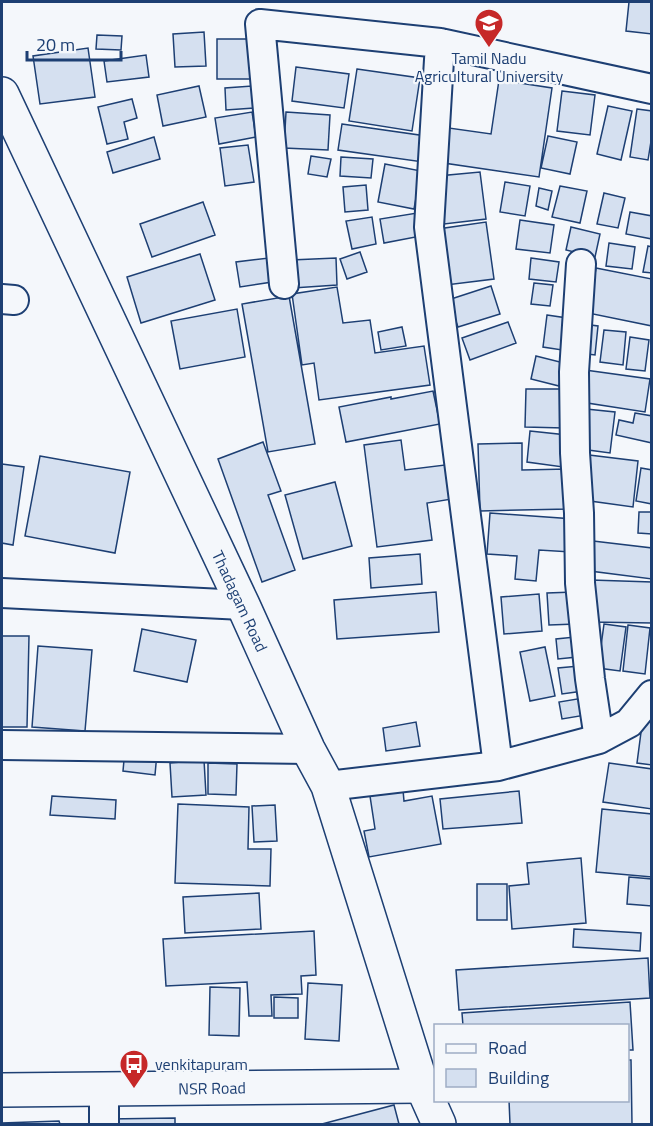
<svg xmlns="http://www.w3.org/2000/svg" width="653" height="1126" viewBox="0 0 653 1126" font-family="'Titillium Web',sans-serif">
<rect width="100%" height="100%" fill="#f4f7fb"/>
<!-- building -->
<path fill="#d5e0f0" stroke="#1d3f73" stroke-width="1.5" d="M629,2H652V34L626,31Z
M204,32L206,66L175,67L173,34Z
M97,35L122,36L121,50L96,49Z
M217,39H249L250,79H217Z
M88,48L95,97L40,104L33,56Z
M146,55L149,77L107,82L104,61Z
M296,67L349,74L344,108L292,101Z
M357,69L420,78L412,131L349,121Z
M499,80L552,88L539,177L437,162L442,127L491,134Z
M199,86L206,117L163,126L157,95Z
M252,86L254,108L226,110L225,88Z
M562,91L595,95L590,135L557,131Z
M132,99L137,118L124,122L128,139L107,144L98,107Z
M608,106L632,111L621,160L597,154Z
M637,109L652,111V135L648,160L630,157Z
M252,112L256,137L219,144L215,118Z
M286,112L330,115L328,150L284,148Z
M342,124L426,136L423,162L338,150Z
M548,136L577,142L570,174L541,168Z
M154,137L160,159L113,173L107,152Z
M248,145L254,182L225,186L220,148Z
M311,156L331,159L327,177L308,174Z
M341,157L373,159L371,178L340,176Z
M385,164L421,171L414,209L378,202Z
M480,172L486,219L444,224L438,176Z
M505,182L530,186L525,216L500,212Z
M366,185L368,210L345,212L343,187Z
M560,186L587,191L580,223L552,217Z
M539,188L552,191L548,210L536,206Z
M604,193L625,198L618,228L597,224Z
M203,202L215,235L152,257L140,224Z
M630,212L652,216V239L626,234Z
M417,213L421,236L384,243L380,219Z
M372,217L376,244L352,249L346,221Z
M520,220L554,225L550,253L516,249Z
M486,222L494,279L446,285L438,229Z
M571,227L600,234L595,257L566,250Z
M609,243L635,247L632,269L606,266Z
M648,246L652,247V273L643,272Z
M360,252L367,272L347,279L340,259Z
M200,254L215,300L141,323L127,277Z
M269,258L272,282L240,287L236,262Z
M336,258L337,285L293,288L291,260Z
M531,258L559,262L556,282L529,279Z
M596,268L652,279V326L588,313Z
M534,283L553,285L550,306L531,304Z
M491,286L500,314L458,327L448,300Z
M337,287L343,323L370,320L375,353L424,346L430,385L319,400L314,363L302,365L292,294Z
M289,296L315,444L268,452L242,304Z
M237,309L245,357L180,369L171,321Z
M547,315L567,318L562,350L543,347Z
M508,322L516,343L470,360L462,338Z
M583,324L598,326L595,355L580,353Z
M402,327L406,346L381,350L378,332Z
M604,330L626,332L623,365L600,362Z
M630,337L649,340L645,371L626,369Z
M536,356L564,363L559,386L531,379Z
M585,370L650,379L645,412L581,402Z
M526,389H564V428L525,427Z
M433,391L440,424L346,442L339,407L391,397V399Z
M586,409L615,412L610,453L581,449Z
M635,413L652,416V443L616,435L619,420L633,423Z
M530,431L567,435L563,467L527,462Z
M401,440L405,470L453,464L458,498L427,503L432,540L377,547L364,445Z
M263,442L281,491L268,495L295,570L262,582L218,459Z
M522,443V470L568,469L569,509L480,511L478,444Z
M589,455L638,461L633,507L583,500Z
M40,456L130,472L115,553L25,536Z
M2,464L24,467L13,545L2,543Z
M641,468L652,470V504L636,501Z
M335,482L352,546L303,559L285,495Z
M639,512H652V534L638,533Z
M490,513L574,519L571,552L539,550L536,581L515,579L517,556L487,554Z
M593,541L652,548V579L590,571Z
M420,554L422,584L371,588L369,558Z
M591,580L652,582V623L590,622Z
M436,592L439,632L337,639L334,600Z
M574,592L576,624L549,625L547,593Z
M539,594L542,631L504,634L501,597Z
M604,624L626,627L620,671L598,668Z
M628,625L650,628L645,674L623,671Z
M142,629L196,640L187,682L134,671Z
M2,636H29L27,727H2Z
M575,637L577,657L558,659L556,639Z
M38,646L92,650L85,731L32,727Z
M545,647L555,696L530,701L520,652Z
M579,666L583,691L562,694L558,668Z
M583,698L586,715L562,719L559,702Z
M643,717L652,718V765L637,763Z
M416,722L420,746L386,751L383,728Z
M125,749L157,753L155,775L123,771Z
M204,760L206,795L172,797L170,763Z
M208,763L237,764L236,795L208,794Z
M609,763L652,769V809L603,802Z
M403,790L404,801L432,796L441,844L369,857L364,831L375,829L370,796Z
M519,791L522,823L443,829L440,799Z
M52,796L116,800L115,819L50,815Z
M178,804L249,807L248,849H271L270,886L175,883Z
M275,805L277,841L254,842L252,806Z
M602,809L652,814V877L596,872Z
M581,858L586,923L512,929L509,886L529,884L527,863Z
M629,877L652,879V906L627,904Z
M477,884H507V920H477Z
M259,893L261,929L185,933L183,897Z
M574,929L641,933L640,951L573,947Z
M314,931L316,975L301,976L302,994L271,995L272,1016H249L247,982L166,986L163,939Z
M648,958L650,998L459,1010L456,970Z
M308,983L342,985L339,1041L305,1039Z
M210,987L240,988L239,1036L209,1035Z
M274,997L298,998V1018H274Z
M630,1002L633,1050H628V1026H463L462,1013Z
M628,1060H631L632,1124H510L509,1100H628Z
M394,1105L399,1124H322Z
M175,1118V1124H108V1119Z
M59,1121L60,1124H2V1123Z"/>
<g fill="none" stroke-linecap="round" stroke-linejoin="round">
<!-- street casing -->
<g stroke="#1d3f73" stroke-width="32">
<path id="street" d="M581,264L574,372L575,453L579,513L580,583L590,679L599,739
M284,284L260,24L440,43
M2,299L14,300
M2,593L243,605
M2,745L308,749
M498,766L429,227L440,43L652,89
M328,786L498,766L599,739L629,723L652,695
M104,1089V1124"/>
</g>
<!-- secondary casing -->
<g stroke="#1d3f73" stroke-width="36">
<path id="secondary" d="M2,1090L422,1086"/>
</g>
<!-- primary casing -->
<g stroke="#1d3f73" stroke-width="36">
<path id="primary" d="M2,94L243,605L308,749L328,786L422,1086L439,1124"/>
</g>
<!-- street -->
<use href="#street" stroke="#f4f7fb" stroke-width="28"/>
<!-- secondary -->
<use href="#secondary" stroke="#f4f7fb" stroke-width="33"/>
<!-- primary -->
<use href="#primary" stroke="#f4f7fb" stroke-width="33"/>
</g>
<!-- icons -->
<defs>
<g id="university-pin" transform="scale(1.5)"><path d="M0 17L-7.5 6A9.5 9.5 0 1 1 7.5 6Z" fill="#c62828" stroke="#f4f7fb"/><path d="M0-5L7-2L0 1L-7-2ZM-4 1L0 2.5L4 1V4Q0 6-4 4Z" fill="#fff"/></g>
<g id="bus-pin" transform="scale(1.5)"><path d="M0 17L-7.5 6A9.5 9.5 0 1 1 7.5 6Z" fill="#c62828" stroke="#f4f7fb"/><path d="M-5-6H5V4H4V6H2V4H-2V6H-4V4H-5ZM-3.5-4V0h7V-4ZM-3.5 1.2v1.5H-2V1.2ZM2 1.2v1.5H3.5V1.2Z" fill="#fff"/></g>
</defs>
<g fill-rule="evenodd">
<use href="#university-pin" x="489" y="23"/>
<use href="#bus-pin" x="134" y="1064"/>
</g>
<g text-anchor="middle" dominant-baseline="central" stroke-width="4.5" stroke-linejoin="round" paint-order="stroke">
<!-- poi labels -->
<g font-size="16" fill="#1d3f73" stroke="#f4f7fb">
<text x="489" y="58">Tamil Nadu<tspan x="489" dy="18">Agricultural University</tspan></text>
<text x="155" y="1064" text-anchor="start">venkitapuram</text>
</g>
<!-- street labels -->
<g font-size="16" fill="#1d3f73" stroke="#f4f7fb">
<text transform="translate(240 601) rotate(65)">Thadagam Road</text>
<text transform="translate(212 1088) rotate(-1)">NSR Road</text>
</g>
</g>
<!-- border -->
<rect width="653" height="1126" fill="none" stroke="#1d3f73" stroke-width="6"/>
<!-- legend -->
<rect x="434" y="1024" width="195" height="78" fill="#f4f7fb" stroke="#9eadc5" stroke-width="1.5"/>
<rect x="446" y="1044" width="30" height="9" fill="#f4f7fb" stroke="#9eadc5" stroke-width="1.5"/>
<text x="488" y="1054" font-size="18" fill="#1d3f73">Road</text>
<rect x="446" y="1069" width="30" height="18" fill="#d5e0f0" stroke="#9eadc5" stroke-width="1.5"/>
<text x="488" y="1084" font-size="18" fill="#1d3f73">Building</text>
<!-- scale -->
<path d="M27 51v9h94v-9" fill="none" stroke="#1d3f73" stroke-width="3"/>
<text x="36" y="51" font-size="18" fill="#1d3f73" stroke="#f4f7fb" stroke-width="4.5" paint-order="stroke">20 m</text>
</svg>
